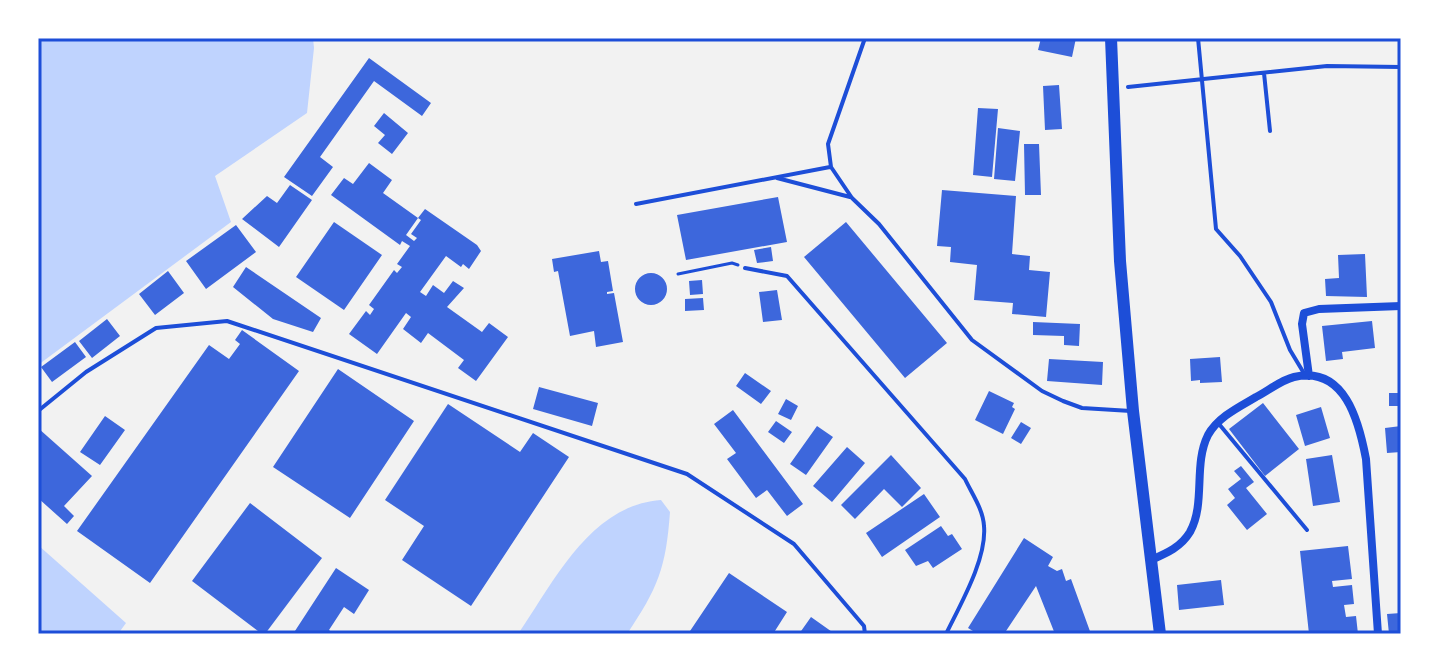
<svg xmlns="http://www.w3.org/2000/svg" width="1439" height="672" viewBox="0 0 1439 672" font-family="Cabin,sans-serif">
<rect width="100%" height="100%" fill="#f2f2f2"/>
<!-- water -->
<path fill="#bfd3fe" d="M38,38H313L314,48L307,113L215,176L231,222L38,365Z
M661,500L670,512C666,568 658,588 627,634H518C554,582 590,505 661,500Z
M38,545L126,623L118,634H38Z"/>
<!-- building -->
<path fill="#3d67dc" d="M1041,38H1076L1072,57L1038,50Z
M369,58L431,103L422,116L374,81L320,157L333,167L312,196L284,177Z
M1059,85L1062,129L1045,130L1043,86Z
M978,108L998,109L992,177L973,175Z
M384,113L408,133L392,154L378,143L385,135L374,126Z
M998,128L1020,131L1015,181L994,179Z
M1024,144H1039L1041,195H1025Z
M369,163L392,180L383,193L418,218L406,235L414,241L417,238L411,234L421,220L418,218L425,209L477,245L481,251L469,269L463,264L461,267L446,256L420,292L426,296L433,285L444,293L453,281L464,288L447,307L482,332L489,323L508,337L476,381L458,368L464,360L428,333L421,343L403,329L411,317L406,313L377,354L349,334L366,311L370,315L374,309L369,305L394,270L397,273L402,267L397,264L410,246L402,241L400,245L331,195L344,178L353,184Z
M290,185L312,200L279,247L242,219L267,196L277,203Z
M942,190L1016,196L1012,254L1030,256L1029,270L1050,272L1046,317L1012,314L1013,303L974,300L977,265L950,262L951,247L937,246Z
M778,197L787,242L686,260L677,215Z
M334,222L382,255L344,310L296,277Z
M846,222L947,343L905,378L804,257Z
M236,225L256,252L206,289L186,261Z
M771,247L773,261L757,263L754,250Z
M599,251L601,262L608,261L613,291L607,292V294L614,293L623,342L596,347L594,331L570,336L558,271L554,272L552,259Z
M1365,254L1367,297L1326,296L1325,279L1339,278L1338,255Z
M246,267L321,318L313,332L273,319L233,287Z
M168,271L184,293L155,315L139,294Z
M635 289a16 16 0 1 1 32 0a16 16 0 1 1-32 0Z
M702,280L703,294L690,295L689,281Z
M777,290L782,320L763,322L759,292Z
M703,298L704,310L685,311V299Z
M107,319L120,336L92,358L79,341Z
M1372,321L1375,348L1342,352L1343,359L1326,361L1322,326Z
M1033,322L1080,324L1079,346L1064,345V336L1033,335Z
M242,330L299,371L150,583L77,531L209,345L229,359L240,344L235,340Z
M75,342L86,357L52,382L41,367Z
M1220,357L1222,382L1200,383V380L1191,381L1190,359Z
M1049,359L1103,362L1102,385L1047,381Z
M338,369L414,421L350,518L273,467Z
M745,373L771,391L761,404L736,386Z
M539,387L598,403L592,426L533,409Z
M989,391L1014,403L1012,407L1015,409L1003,434L975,420Z
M1389,393H1401V406H1389Z
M786,399L798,406L791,420L778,414Z
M1263,403L1299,449L1265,476L1229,429Z
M448,404L520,452L533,433L569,457L471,606L402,560L424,526L385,500Z
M1321,407L1330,438L1305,446L1296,415Z
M733,410L803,504L787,516L767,490L756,498L727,459L736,453L714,424Z
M105,416L125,430L100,465L80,452Z
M776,421L792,432L784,443L768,432Z
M1021,422L1031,428L1021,444L1011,438Z
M817,426L833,437L806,475L790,464Z
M1401,426V452L1387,453L1385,428Z
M38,428L92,476L64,506L74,516L67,524L38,498Z
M847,447L865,463L832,502L813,486Z
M891,455L921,488L902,507L884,489L855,519L841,505Z
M1332,455L1340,502L1313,506L1306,459Z
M1241,466L1254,482L1246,488L1267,514L1247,530L1227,505L1235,498L1228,489L1241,479L1234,471Z
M924,494L940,517L882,557L866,533Z
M250,503L322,558L265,634H262L192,581Z
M941,526L948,536L952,534L962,549L933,568L928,561L916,566L905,550Z
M1024,538L1053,557L1048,566L1057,571L1062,569L1066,581L1071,579L1091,634H1055L1036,586L1004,634H971L973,631L968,628Z
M1348,546L1352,579L1332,581L1333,587L1352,585L1354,604L1344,605L1346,617L1356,616L1358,634H1309L1300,551Z
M336,568L369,590L354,614L344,607L329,630L334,634H293Z
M729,573L787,612L773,634H688Z
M1221,580L1224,605L1179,610L1177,585Z
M1401,613V634H1389L1387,614Z
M811,617L835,634H799Z"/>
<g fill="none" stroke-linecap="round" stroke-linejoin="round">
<!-- path -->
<path stroke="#1d4ed8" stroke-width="3" d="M678,274L732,263L738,265"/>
<!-- service -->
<path stroke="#1d4ed8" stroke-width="4" d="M865,38L828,144L831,167L852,198L879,224L972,340L1042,391L1063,401L1082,408L1131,411
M1198,38L1216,229L1240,256L1271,302L1290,350L1305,375
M1264,73L1270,131
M1128,87L1327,66L1401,67
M777,178L850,197
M636,204L830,167
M745,268L787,276L965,479C972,494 983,509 984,526C987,559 960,605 946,634
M38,411L86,372L156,328L227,321L687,474L794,544L864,626L865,634
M1219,424L1307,530"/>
<!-- minor -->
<path stroke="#1d4ed8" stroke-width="8" d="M1309,376L1302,324L1304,313L1319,309L1401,306
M1151,560C1167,553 1181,547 1190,532C1206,503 1193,465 1208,435C1218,417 1239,407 1256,397C1268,391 1281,380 1294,377C1345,365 1359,422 1366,459L1378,634"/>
<!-- secondary -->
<path stroke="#1d4ed8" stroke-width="12" d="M1111,38L1120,261L1133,411L1160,634"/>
</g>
<!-- border -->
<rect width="1439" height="672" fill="none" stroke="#ffffff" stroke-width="80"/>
<rect x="40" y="40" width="1359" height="592" fill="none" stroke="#1d4ed8" stroke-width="3"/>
</svg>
